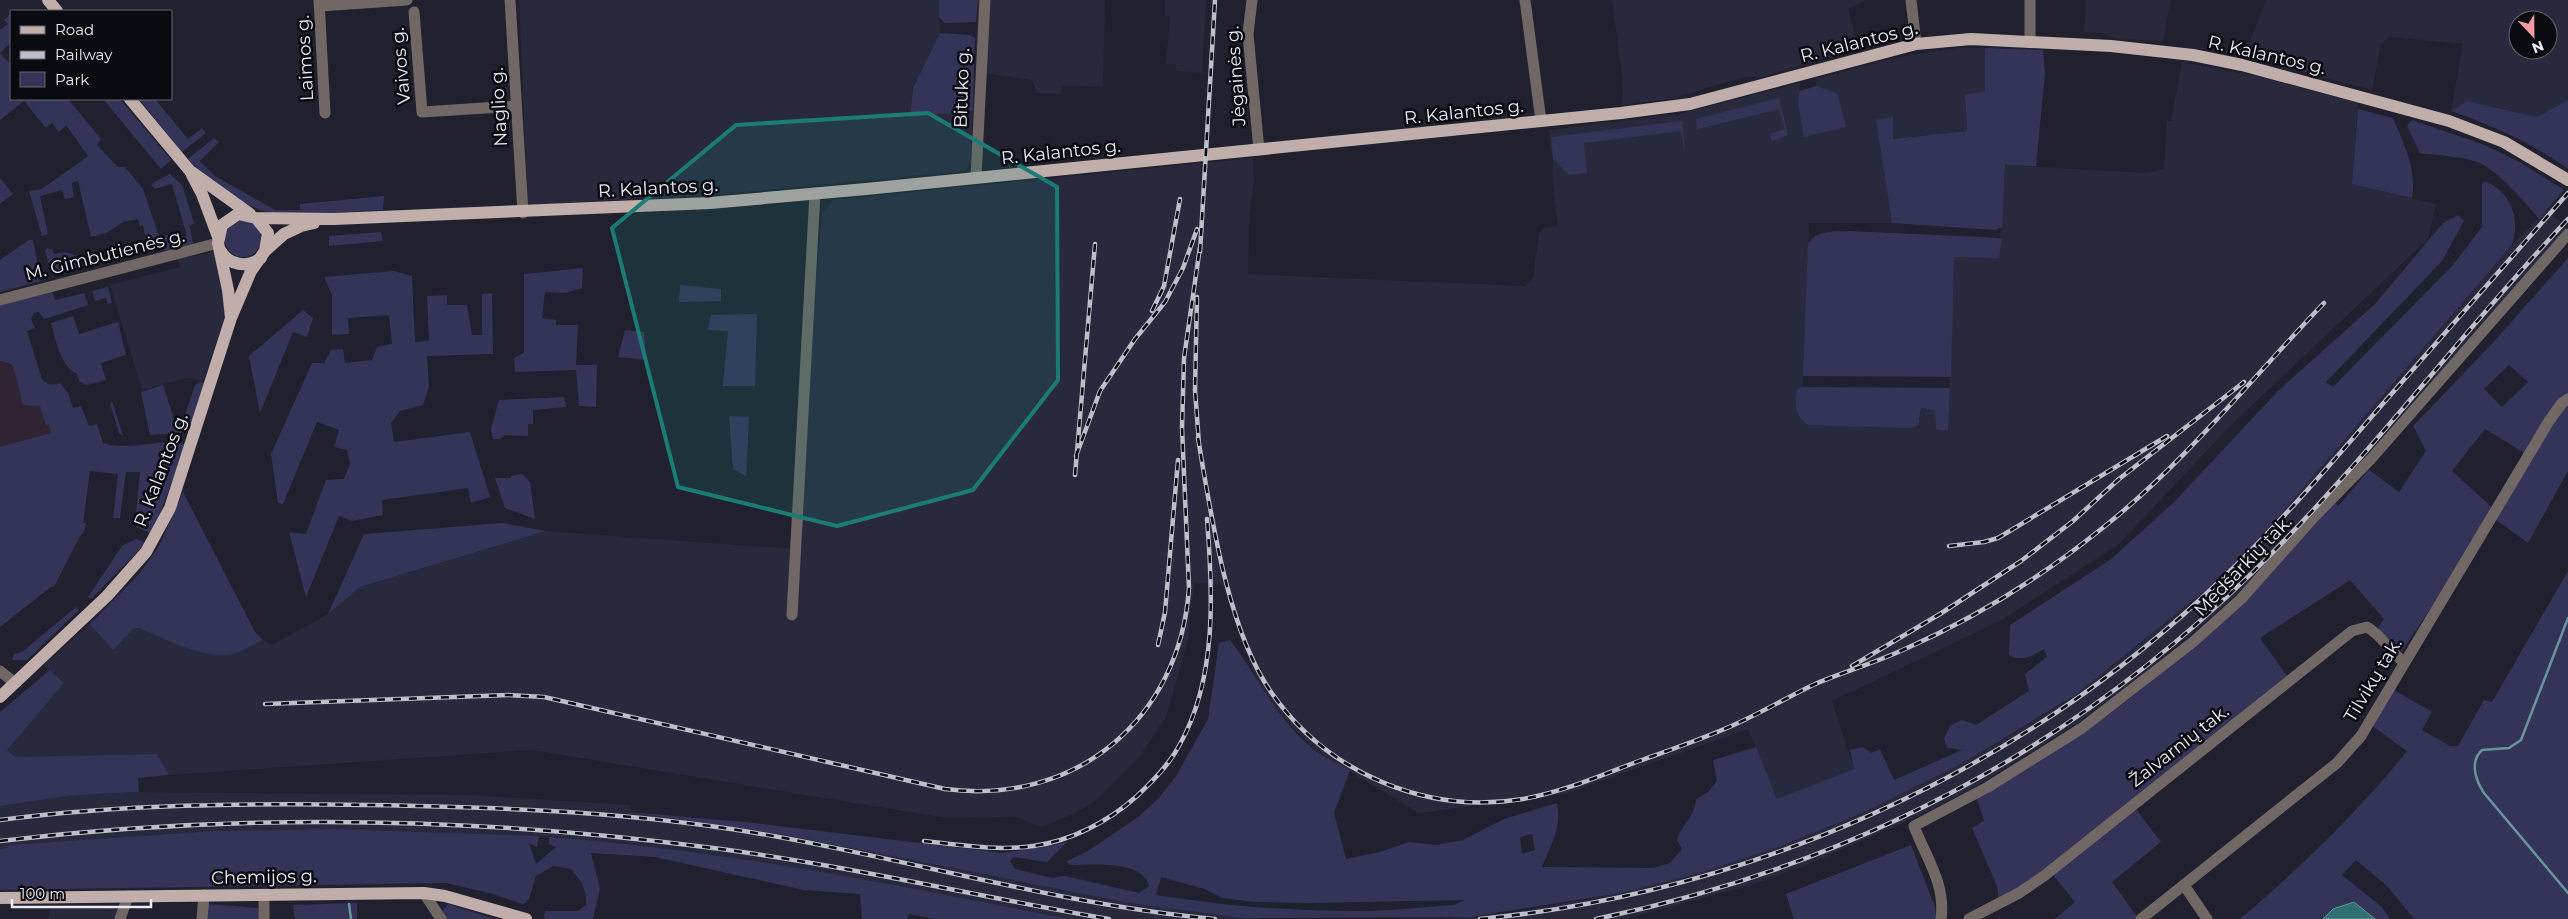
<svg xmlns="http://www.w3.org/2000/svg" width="2568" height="919" viewBox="0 0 2568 919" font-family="Montserrat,sans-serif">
<rect width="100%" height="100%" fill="#20202f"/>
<!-- built -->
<path fill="#29293e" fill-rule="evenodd" d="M519,0H939L940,33L913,88L910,117L973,111L971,163L965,171L724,194L528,205Z
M978,0H1105L1103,87L1062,86L1061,94L1037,93L1032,80L975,72Z
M1165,0H1206L1202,73L1176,71V64H1166L1170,16H1165Z
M1612,0H1866L1848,9L1858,49L1761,77H1747L1716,85L1675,98L1622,105L1623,83Z
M2086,0H2171L2163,41L2118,39L2099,32H2084Z
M2266,0H2568V100L2537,117L2467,101L2451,111L2463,44L2389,37L2381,44L2372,90L2244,57ZM2518,20H2548V50H2518Z
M1956,48H1985V91L1965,95L1967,131L1892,139L1876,120L1892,223H1809L1803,387L1797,391L1920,420L1921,408L1935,410L1939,430L1948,431L1954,256L1999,258L2005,165L2147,173L2164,169L2167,121H2171L2182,62L2256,76L2358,103L2352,184L2436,204L2428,239L2232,424L2119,544L2000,621L1832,701L1854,769L1777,799L1748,729L1568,793L1419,813L1319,753L1290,725L1265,693L1253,671L1222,585L1194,583L1188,640L1166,717L1140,756L1095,801L1075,813L1041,827L1017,817L946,818L532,750L169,775L157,754L15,757L6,750L64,683L44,665L90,624L113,650L133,629L139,628L188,648L219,655L230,654L263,640L272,645L328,614L360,587L546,531L793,549L822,214L833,200L1253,158L1254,181L1249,218L1248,274L1525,286L1533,278L1539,233L1544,228L1558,226L1552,180L1553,159L1548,130L1679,114L1800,83L1798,102L1805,137L1838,94L1817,86L1815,79L1900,57Z
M2547,210L2567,228L2312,515L2261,571L2212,617L2121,691L2076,724L1968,791L1924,813L1809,864L1748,886L1624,919H1439L1510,913L1621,893L1781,846L1865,812L1963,763L2044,715L2075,695L2274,522L2511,246Z
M214,252L220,274L224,309L223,323L203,381L187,378L142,390L110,285L180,267L178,259Z
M139,792L472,795L631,805V812L785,835L1129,903L1266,919H1069L868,880L637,845L539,836L339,829L213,831L10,845V847L0,849V806L75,795Z
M125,905L120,919H48L50,906Z"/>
<!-- education -->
<path fill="#302432" d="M0,309L37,396L66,417L0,578Z"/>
<!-- green -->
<path fill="#343459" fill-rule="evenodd" d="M939,0H978L976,22L945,23L939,17Z
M11,14V43L0,53V30L8,24L4,20Z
M940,33L970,35L975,38L973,111L910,117L913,88Z
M1985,48L2043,50L2045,73L2036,166L2005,165L2002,227L1996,230L1892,223L1876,120L1893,117V139L1967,131L1965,95L1985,91Z
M0,53L11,65V99H68L101,139L97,145L118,167H125L143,189L159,236L168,235L170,241L187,236L172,184L155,189L151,184L170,174L182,185L194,223L190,226L193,244L164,251L163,247L148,251L143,225L140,226L138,219L123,222L106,233L91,237L78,181L72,183L74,197L65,199L62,190L40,196L48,234L42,236L29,191L42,189L88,156L66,125L59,132L52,123L46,128L24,101L0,120Z
M1817,86L1838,94L1846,127L1804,137L1798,102L1799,91Z
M1779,98L1788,135L1772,141L1770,134L1785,129L1779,109L1697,129L1696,119Z
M103,99H120L171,160L161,169Z
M139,99H155L188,139L202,128L206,133L182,152Z
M2568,100V169C2532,143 2493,126 2451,111L2467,101L2537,117Z
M2358,109L2393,118C2404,145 2417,169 2412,198L2352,184Z
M2412,120L2482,144L2520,162L2564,190L2539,219C2527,204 2495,168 2477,162C2459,156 2438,155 2420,153L2407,126Z
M1682,121L1685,152L1681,131L1584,143L1587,173L1569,175L1553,159L1551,137Z
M214,138L219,142L200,161L215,176L275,210H300V204L384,196L383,210C352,211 300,218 271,213C244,207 206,180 188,159Z
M0,178L13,194L0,204Z
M2486,182C2511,191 2522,222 2511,246L2274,522L2218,580L2075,695L1963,763L1865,812L1781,846L1696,874L1621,893L1470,917L1244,918L1129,903L785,835L630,812L745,822L1003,853L1067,842L1047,862L1014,857L1010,861L1015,869L1052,878L1065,876L1139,893L1149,886C1142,859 1091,865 1069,865L1067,861L1088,851L1138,817L1158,799L1176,776L1208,719L1219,643L1230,640C1259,678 1280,726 1320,754C1330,760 1340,765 1350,770L1334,813L1346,859L1380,852L1409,842L1436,845L1463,840L1504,819L1557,803C1562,829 1551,844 1542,867L1653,868L1670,863L1682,849L1677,840C1682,823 1694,819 1696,799L1708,792L1717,781L1713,760L1756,747L1777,799L1854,769L1850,750L1863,747L1871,753L1880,749L1894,780L1962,750L1947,748L1944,738L1951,725L1962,720L1976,725L2029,691L2025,674L2047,657L2044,649C2033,656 2022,662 2009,655L2010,625L2110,560L2174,502L2278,391L2375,304L2443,223L2458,215L2464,221L2442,261L2326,382L2333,387L2453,265L2482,227V183ZM1532,834L1535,850L1522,854L1520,837ZM1161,877L1205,889L1222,898L1256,902L1310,903L1465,900L1454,905C1423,907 1390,911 1359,911C1291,911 1224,906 1156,895Z
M225 239a18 18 0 1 1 36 0a18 18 0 1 1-36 0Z
M1848,231L2002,238L1999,258L1954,257L1951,377L1803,376L1808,243C1818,230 1833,232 1848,231Z
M381,232L383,241L329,246V236Z
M29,240H33L41,281L0,292V260Z
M47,248L52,249L54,254L65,252L81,257L84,266L52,274L45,251Z
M2568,258V471L2528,543L2492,517L2402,651L2378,628L2384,619L2350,580L2260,638L2287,676L2044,876L1999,901L1997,886L1972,828L1984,821L1977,799L2046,757L2124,703L2207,636L2333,500L2338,506L2369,470L2399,492L2426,451L2413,426L2489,347ZM2509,365L2528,382L2502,407L2484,389ZM2485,429L2528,455L2495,510L2452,471Z
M583,268L582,288L565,293L545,292L542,318L556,320V325H578L576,365H597L596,407L579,406L576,370L515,372L514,358L524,353V274Z
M394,271L412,276L415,342L429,341L427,296L447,295V305H467L472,335H482V294L492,293L493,354L427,356L429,387L423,405L400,411L391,423L394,442L470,432L490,497L471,503L468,488L382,500L383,515L352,521L339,516L306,597L289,532L306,534L326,480L344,479L350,464L347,450L334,447L339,430L317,422L283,504L278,503L271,454L312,363H324L331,350L343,349L345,363L372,360L377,347L392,344L389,315L348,318L349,334L332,335V295L324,277Z
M680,285L721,289V301L679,302Z
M108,287L112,303L108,304L106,298L95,301L92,291Z
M52,292L55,300L84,293L88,305L44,319L39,312L34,313L31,319L35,328L27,331L42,379C48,386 52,385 60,383L68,393L73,408L81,406L89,426L97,424L103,443C127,452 172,436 186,445L152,534L136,527L135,523L140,472H126L120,518H113L118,474L90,471L83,523H86L84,532L80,536L54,587L52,586L0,627V447L51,433L49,424L46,425L40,406L23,405L13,366L10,363L0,361V304Z
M303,310L313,318L307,337L293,332L260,413L249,356Z
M757,314L755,386H723L728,331L708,330L711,315Z
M73,316L79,334L118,322L126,355L101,363L106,380L87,385L79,381L77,374C60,366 56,340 51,323Z
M625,330L644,332L646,360L618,357Z
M200,382L204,383L191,432L150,435L141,392L163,385L174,419L184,418L195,385Z
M1803,387L1950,388L1948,431L1939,430L1936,428L1935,410L1921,408L1918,425L1911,428L1808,425C1795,415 1794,406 1797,390Z
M564,397L566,407L533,410V424H528V436L505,435L500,439H493L491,429L499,400Z
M112,401L123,436L119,433L110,404Z
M729,416L749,417L746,476L733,469Z
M522,474L530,482L535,519L505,508L495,478H511V476Z
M183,492L255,632L263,640C252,645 240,653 228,655C202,658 163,638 139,628L133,629L113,650L90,624L139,574L159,546Z
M503,523L546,531L360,587L328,614L364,534Z
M136,539L146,543L91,599L88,597L122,546Z
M2568,571V919H2414L2387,886L2356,860L2342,875L2382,907L2390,919H2375L2353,902L2333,909L2323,919H2240C2300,868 2357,813 2407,751L2368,723L2389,687L2432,712L2422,730L2450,746H2458L2484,700L2492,702Z
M76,607L79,610L27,660H12L14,654L22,652Z
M50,670L64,683L7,750L15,757L157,754L169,775L138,778L139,792L75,795L0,806V712Z
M2135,808L2161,842L2112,882L2139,919H2055L2075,902L2053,875Z
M339,829L539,836L537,847L529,843L536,864L556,847L549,844V837C724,850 896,885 1069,919H935L909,914L907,919H862L860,894L804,890L655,857L591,853L600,888L593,919H546L544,917L545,911H578L586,905C587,889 581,881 571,869L553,866L536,876L529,899L523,904L493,894L446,883L0,890V849L9,847V845L213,831Z
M1911,845L1935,907L1936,919H1794L1786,894Z
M357,903V919H295L293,905Z
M206,904L258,908L259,919H205Z
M448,904L495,919H445L440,913Z"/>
<!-- water -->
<path fill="#2e7074" stroke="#67959b" d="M2354,902L2375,919H2323L2333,909Z"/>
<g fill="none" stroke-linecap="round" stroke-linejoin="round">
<!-- stream -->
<path stroke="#67959b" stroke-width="2.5" d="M2568,618L2521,740L2509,748L2482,750C2469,762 2476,781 2484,793L2568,893
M349,904L351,919"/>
<!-- minor -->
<path stroke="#716765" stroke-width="11" d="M319,0L325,113
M510,0L523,213
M1252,0L1248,34L1259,150
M1525,0L1541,121
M1911,0L1916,44
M2030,0V40
M320,6L407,0
M414,12L422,112L516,106
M976,177L985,0
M0,300L218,243
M792,615L815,193
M0,671L15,683
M2184,885L2207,919
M424,893L441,919
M120,919L128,896
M202,919L204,895
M264,919V895
M1941,919C1946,884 1926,858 1914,826L1988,787L2082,728L2193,642L2241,599L2313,518L2371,459L2568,234
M1969,919L2019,893L2044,876L2352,631L2367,627C2382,635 2390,652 2404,662
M2141,919L2337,763L2361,736L2549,421L2562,403L2568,399"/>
<!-- major -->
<path stroke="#c1adaa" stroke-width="12" d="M48,0L57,11
M130,99L190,171L250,214
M192,175L202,194L218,237
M256,218L334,219L710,203L866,189L1621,113L1690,104L1916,44L1971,39L2111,46L2193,55L2242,65L2449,121L2504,142L2568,180
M220,250C229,266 247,268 261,258
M231,318L228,290L218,243L222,225L238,214L256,218L268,233L265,251
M0,697L107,596L146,552L170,508L231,318L251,271L265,251L284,234L301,226L314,223
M0,898L424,893L445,896L526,919"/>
<!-- rail casing -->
<g stroke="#bebfca" stroke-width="4.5">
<path id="rail" d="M1200,252L1215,0
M1197,297L1195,390L1199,444
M1152,311L1164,286L1180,199
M1198,438C1211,514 1227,629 1271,692C1327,773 1426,815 1523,799C1563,792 1602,775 1639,761C1672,749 1706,738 1738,723C1764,711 1788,697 1813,685C1843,672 1875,663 1905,649C1975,618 2040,578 2100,530C2184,464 2250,380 2324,303
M1076,456L1100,391L1135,339L1165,302L1183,268L1197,229
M1075,475L1095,244
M1949,546L1984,542L1998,538L2167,436
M1158,645L1165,612L1178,460
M1852,666L1940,614L2021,561L2073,521L2119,479L2244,382
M265,704L508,695L544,697L945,789C1076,806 1180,719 1189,588L1182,428L1184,358L1200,247
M0,820C123,804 245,803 369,805C490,807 611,811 731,829C893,854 1052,904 1215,919
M0,841C234,813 472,817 705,847C841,864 974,896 1109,919
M924,841C960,845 997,851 1033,846C1071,841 1108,822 1137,796C1153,781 1170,764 1180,744C1217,678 1213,592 1207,519
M1480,919C1746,893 2008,778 2205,595C2268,537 2324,472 2380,407C2443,336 2505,264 2568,193
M1596,919C1847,867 2068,752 2252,573C2365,463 2460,334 2568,219"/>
</g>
<!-- rail -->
<use href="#rail" stroke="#0a0b11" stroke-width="2.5" stroke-dasharray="8" stroke-linecap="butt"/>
</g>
<!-- marked area -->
<path fill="#1a7c75" fill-opacity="0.2" stroke="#1a7c75" stroke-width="4" stroke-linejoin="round" d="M928,113L1057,187L1058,380L973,490L837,526L678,487L612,228L736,125Z"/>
<g text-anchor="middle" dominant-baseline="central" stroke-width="5" stroke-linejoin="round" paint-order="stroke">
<!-- street labels -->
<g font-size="18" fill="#ebecf6" stroke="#0a0b11">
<text transform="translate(1859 42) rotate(-14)">R. Kalantos g.</text>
<text transform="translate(2267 55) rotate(13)">R. Kalantos g.</text>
<text transform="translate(305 58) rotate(-93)">Laimos g.</text>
<text transform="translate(401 66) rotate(-95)">Vaivos g.</text>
<text transform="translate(1236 76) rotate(-94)">Jėgainės g.</text>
<text transform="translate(962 88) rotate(-88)">Bituko g.</text>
<text transform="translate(499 107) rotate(-93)">Naglio g.</text>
<text transform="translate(1464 112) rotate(-6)">R. Kalantos g.</text>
<text transform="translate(1061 152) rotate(-6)">R. Kalantos g.</text>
<text transform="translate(658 188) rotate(-3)">R. Kalantos g.</text>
<text transform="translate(105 255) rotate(-14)">M. Gimbutienės g.</text>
<text transform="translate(161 470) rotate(-69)">R. Kalantos g.</text>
<text transform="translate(2243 566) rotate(-46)">Medšarkių tak.</text>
<text transform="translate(2373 680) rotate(-59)">Tilvikų tak.</text>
<text transform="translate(2179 746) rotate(-38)">Žalvarnių tak.</text>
<text transform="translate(264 877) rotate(-1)">Chemijos g.</text>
</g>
</g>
<!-- legend -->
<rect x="10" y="10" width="162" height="90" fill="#0a0b11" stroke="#64656d"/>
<rect x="20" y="26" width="25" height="8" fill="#c1adaa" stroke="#64656d"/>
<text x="55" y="35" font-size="15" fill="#ebecf6">Road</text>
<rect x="20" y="51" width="25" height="8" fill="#bebfca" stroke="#64656d"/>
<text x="55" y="60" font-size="15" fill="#ebecf6">Railway</text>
<rect x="20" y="72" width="25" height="15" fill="#343459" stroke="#64656d"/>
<text x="55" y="85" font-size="15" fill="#ebecf6">Park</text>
<!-- north arrow -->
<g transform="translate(2533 35) rotate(158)"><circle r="24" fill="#0a0b11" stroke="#64656d"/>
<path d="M0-4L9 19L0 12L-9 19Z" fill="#f49aa1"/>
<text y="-8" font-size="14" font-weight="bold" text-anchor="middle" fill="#ebecf6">N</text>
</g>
<!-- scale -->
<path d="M12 899v8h139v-8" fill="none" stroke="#ebecf6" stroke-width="2.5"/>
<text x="20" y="899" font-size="15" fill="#ebecf6" stroke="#0a0b11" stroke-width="4" paint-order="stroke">100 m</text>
</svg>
